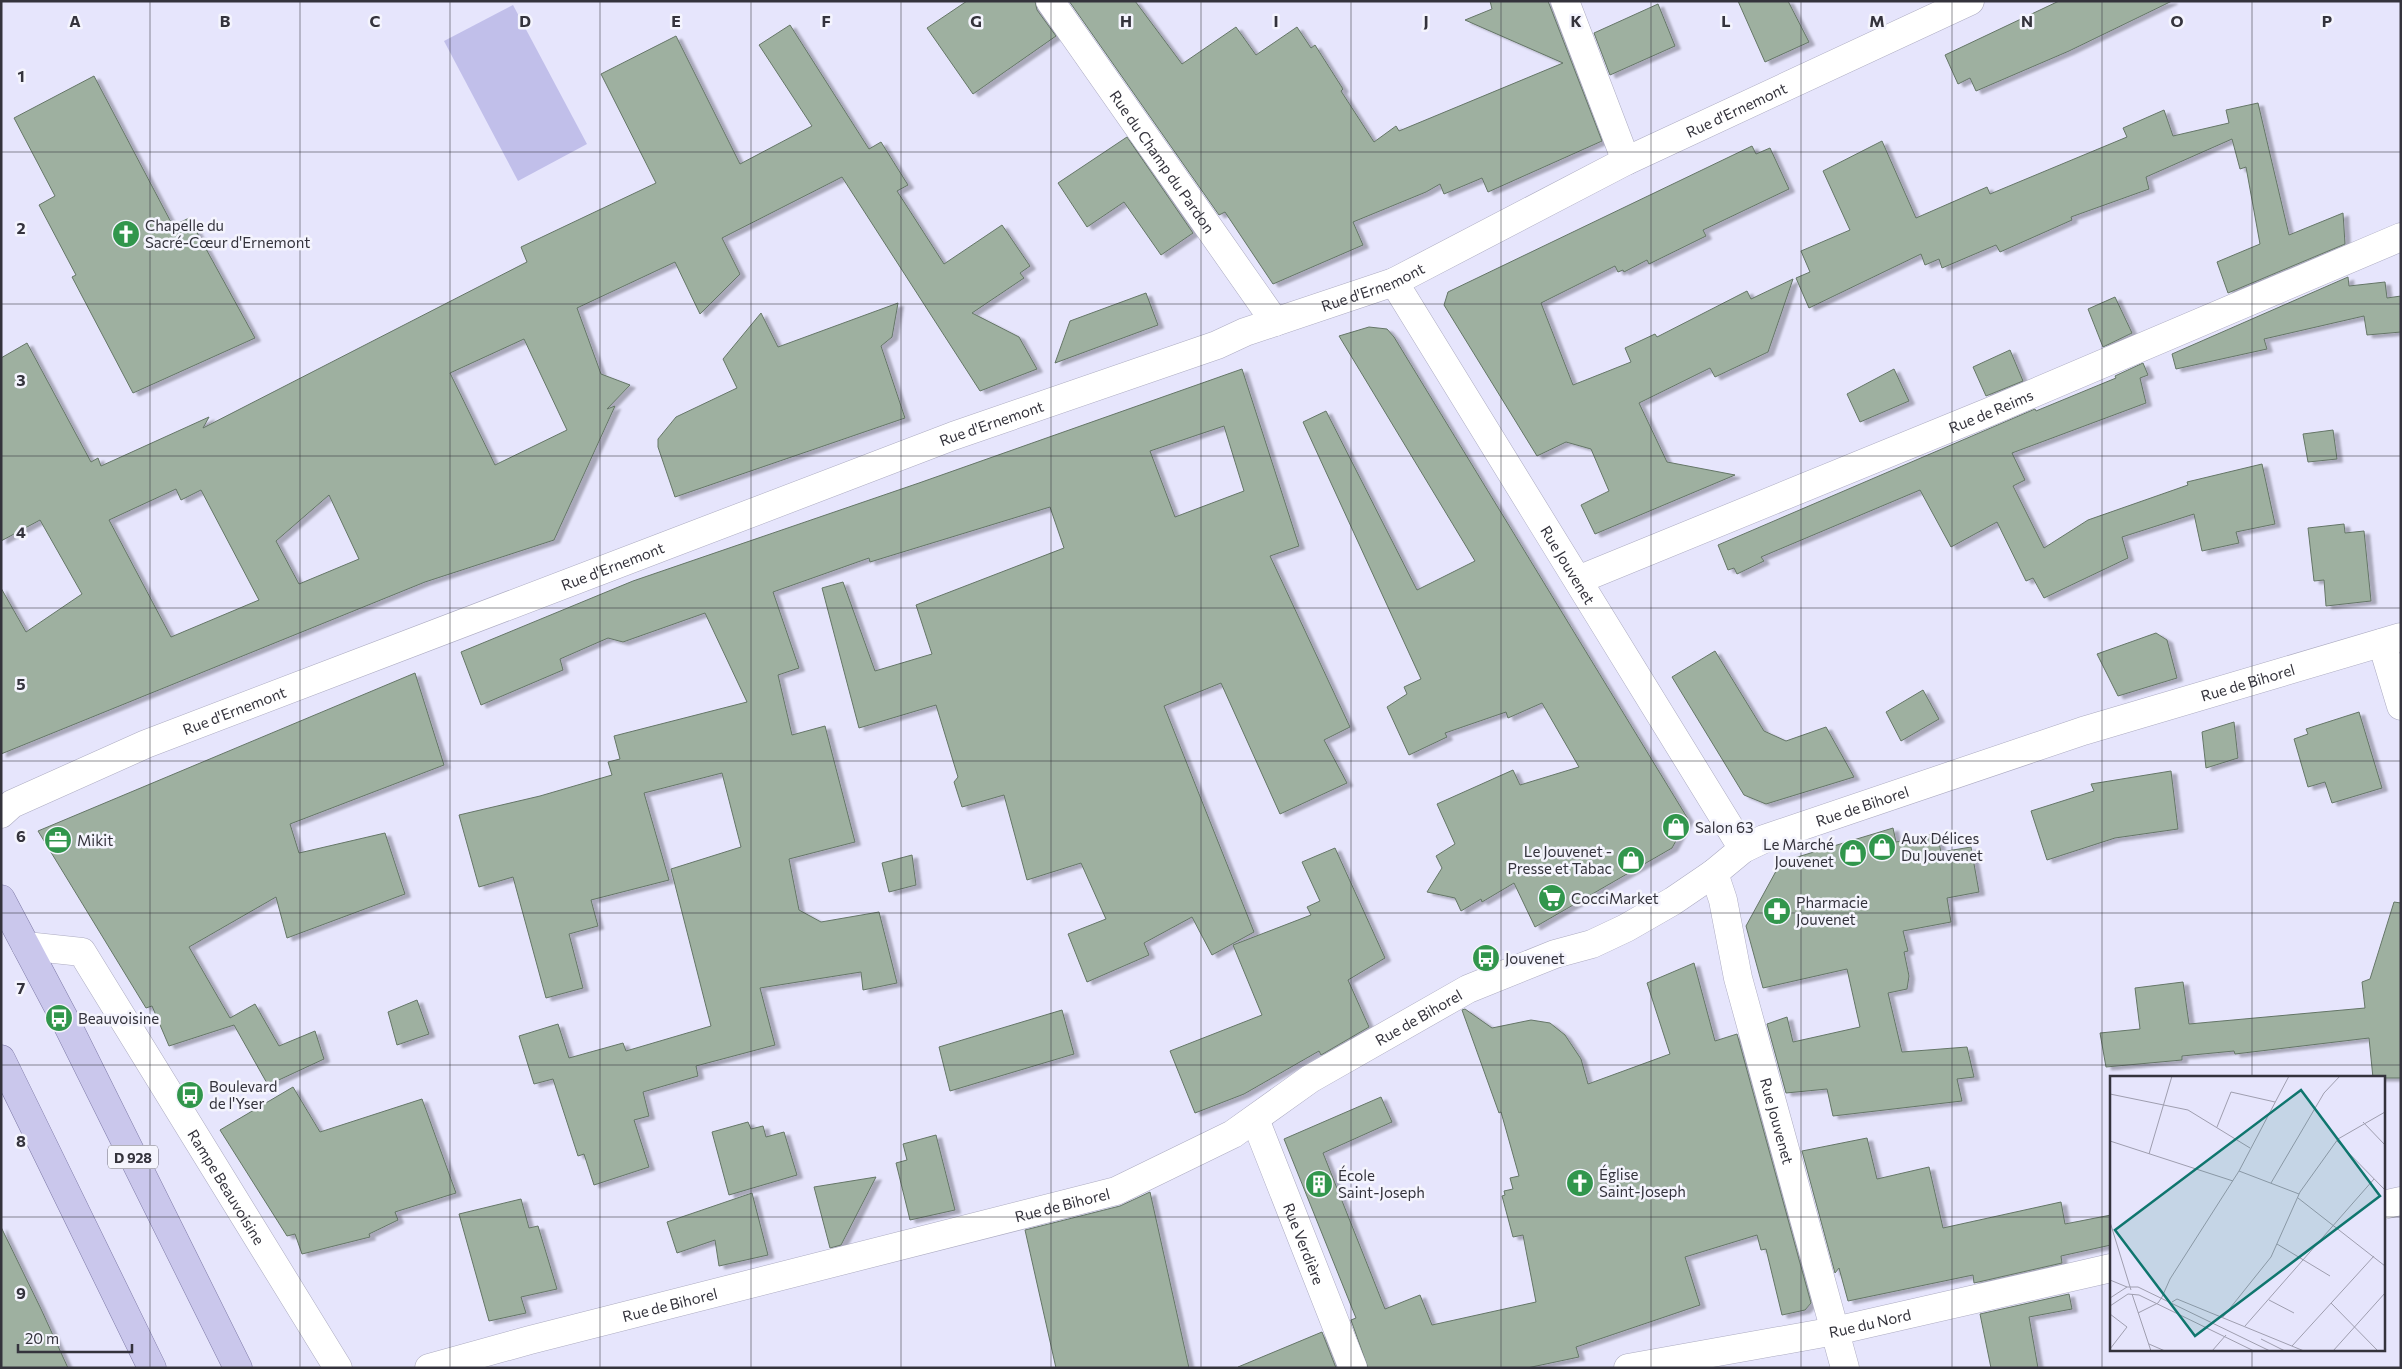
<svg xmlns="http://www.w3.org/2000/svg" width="2402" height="1369" viewBox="0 0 2402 1369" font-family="Commissioner,sans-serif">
<defs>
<filter id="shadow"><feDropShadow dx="5.5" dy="3" stdDeviation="1" flood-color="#0004"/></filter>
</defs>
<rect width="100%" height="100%" fill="#e6e5fc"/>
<!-- green -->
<path fill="#c1bfea" d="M513,5L587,144L518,181L444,41Z"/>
<!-- building -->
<path fill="#9eb0a0" stroke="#657667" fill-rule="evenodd" filter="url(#shadow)" d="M967,1H1035L1037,10L1056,36L973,94L927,28Z
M1069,1H1135L1182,64L1236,27L1256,55L1297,27L1311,48L1315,45L1343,89L1341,91L1374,142L1396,126L1399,131L1563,63L1465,20L1492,9L1490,1H1548L1602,141L1488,192L1482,178L1444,194L1440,184L1426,192L1353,222L1363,245L1273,284L1225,212L1219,215Z
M1738,1H1788L1809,42L1765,62Z
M2059,1H2172L2069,51L1976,91L1970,78L1958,84L1945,55Z
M1658,4L1675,46L1610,75L1594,33Z
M790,25L869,149L881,142L908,185L897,191L944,264L1002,225L1030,266L1020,273L1024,278L972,313L1019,337L1037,369L980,391L842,177L722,238L740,274L700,314L675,262L577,308L601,374L630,385L607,409L615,406L554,540L425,582L1,754V588L26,632L82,594L40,520L1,541V358L27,343L91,462L98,458L101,466L209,417L203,428L527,262L521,247L656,183L601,74L676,36L740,164L812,126L759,45ZM524,339L567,430L495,465L450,373ZM176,489L181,500L201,490L259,600L171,637L109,520ZM329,495L359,559L299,584L276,541Z
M94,76L173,226L189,218L255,338L133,393L72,277L76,275L39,205L55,196L14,118Z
M2258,103L2289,235L2343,213L2345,244L2228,293L2217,262L2260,244L2246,167L2240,169L2232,139L2146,177L2149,189L2071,217L2072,220L2000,252L1996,245L1942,268L1939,259L1925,265L1921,254L1809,308L1796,278L1810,272L1801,251L1850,230L1823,171L1882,141L1916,218L1987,187L1990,194L2127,137L2123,128L2164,110L2173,136L2229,123L2226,110Z
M1127,137L1193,233L1161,255L1124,202L1087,227L1058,183Z
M1752,146L1756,154L1770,148L1789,189L1703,230L1706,236L1649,264L1647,260L1624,272L1623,270L1618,272L1615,266L1541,303L1573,385L1631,362L1625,348L1655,334L1657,337L1747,291L1751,299L1793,279L1768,352L1715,377L1710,368L1639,403L1667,462L1735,475L1595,534L1581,505L1609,491L1591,449L1566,442L1537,456L1444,305L1448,292Z
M2348,277L2349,286L2385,282L2387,298L2401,296V332L2367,335L2364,316L2264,339L2267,349L2176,369L2172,354Z
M1146,293L1158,325L1055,363L1070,321Z
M2115,297L2132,333L2103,347L2088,309Z
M898,303L892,337L881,346L905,418L675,497L658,447V439L676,417L737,388L723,359L761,313L778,347Z
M1369,327L1387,329L1394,337L1688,819L1672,848L1535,927L1514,883L1482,902L1481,899L1461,911L1455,898L1427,892L1442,868L1436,856L1455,844L1437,804L1513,770L1520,785L1579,767L1542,703L1508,718L1506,712L1445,733L1447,737L1409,755L1387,707L1407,694L1404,687L1421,679L1303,422L1326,411L1417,590L1475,561L1339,336Z
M2010,350L2023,381L1986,396L1973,367Z
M2143,363L2148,375L2140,378L2146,403L2012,453L2025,480L2013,486L2044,548L2088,520L2188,485L2187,482L2262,464L2275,524L2236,532L2239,543L2202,551L2194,514L2122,537L2128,558L2044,598L2033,578L2026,581L1997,522L1951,547L1920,490L1761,557L1764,561L1737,574L1734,568L1728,570L1718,545L2035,409L2036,411L2116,378L2115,376Z
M1242,369L1299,546L1270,556L1350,727L1324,740L1347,783L1280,814L1221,683L1164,706L1254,932L1212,955L1192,917L1144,943L1149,955L1087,982L1068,934L1106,919L1081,863L1027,880L1004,795L962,807L954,782L958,777L936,705L859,728L822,588L843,582L875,671L932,654L916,605L1064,548L1050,507L870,562L869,558L773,592L799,668L778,675L792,735L825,726L855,842L789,859L799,910L821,922L879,912L897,983L863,990L861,972L760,988L775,1045L696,1066L698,1076L643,1092L649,1116L634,1120L649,1167L594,1185L584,1154L578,1156L553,1079L534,1084L519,1036L558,1024L569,1058L623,1043L626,1051L711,1026L671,869L741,847L722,773L644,793L669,880L591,900L598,926L569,934L583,988L546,998L513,877L479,887L459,815L540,796L612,775L608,762L620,759L614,736L747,702L705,613L623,642L608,638L560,659L563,670L481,705L461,652L633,581L919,483ZM1224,426L1244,491L1175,517L1150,451Z
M1894,369L1909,401L1860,422L1847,394Z
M2333,430L2337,459L2308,462L2303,434Z
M2344,524L2345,533L2364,531L2371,601L2326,606L2324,580L2314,581L2308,528Z
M2156,633L2167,640L2177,678L2118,696L2097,654Z
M1715,651L1764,731L1786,741L1826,727L1854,777L1766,804L1744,795L1672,677Z
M415,673L444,765L290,824L299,853L385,833L405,894L287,938L276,897L189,947L230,1018L255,1004L279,1046L315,1031L324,1059L268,1085L234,1025L169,1046L152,1006L146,1008L38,831Z
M1923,690L1939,719L1901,741L1886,712Z
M2359,712L2382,788L2332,803L2325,782L2308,787L2294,739L2308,734L2306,729Z
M2234,722L2238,758L2206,768L2202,732Z
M2171,771L2178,829L2115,838L2047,860L2031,811L2094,791L2091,784Z
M1893,828L1896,842L1937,833L1941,852L1971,847L1979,892L1947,898L1951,922L1903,931L1908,951L1904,952L1909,976L1907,989L1888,993L1902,1052L1967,1047L1974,1077L1957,1079L1962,1101L1833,1116L1827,1089L1786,1093L1767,1024L1787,1017L1793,1042L1860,1027L1847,969L1763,988L1746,926L1781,862Z
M1335,848L1385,958L1348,980L1369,1027L1321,1055L1319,1051L1244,1094L1195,1113L1170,1051L1262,1015L1233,945L1311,915L1307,907L1320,901L1302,862Z
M912,855L916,885L889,892L882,863Z
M2394,902L2401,903V1078H2373L2369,1038L2235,1054L2234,1051L2182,1056V1060L2106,1067L2100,1033L2140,1029L2135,988L2183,982L2189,1024L2365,1008L2362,982L2370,979Z
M1694,963L1715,1041L1737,1034L1811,1303L1805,1310L1782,1315L1766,1249L1761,1250L1757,1235L1685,1257L1700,1305L1576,1347L1579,1357L1527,1368H1368L1351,1320L1356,1318L1284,1139L1381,1097L1392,1122L1323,1153L1385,1309L1420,1295L1432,1325L1536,1302L1523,1235L1513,1237L1502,1196L1505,1195L1504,1191L1513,1189L1510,1178L1519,1176L1501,1112L1499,1113L1462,1010L1465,1009L1492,1028L1531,1020L1550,1023L1565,1035L1581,1059L1588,1084L1670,1054L1647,983Z
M417,1000L429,1034L397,1045L388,1012Z
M1062,1010L1074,1054L950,1091L939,1047Z
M293,1087L320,1132L422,1099L456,1193L395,1212L398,1220L369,1234L370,1237L302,1254L295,1234L287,1236L220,1130Z
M748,1122L751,1129L763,1126L766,1137L784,1132L797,1175L729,1195L712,1132Z
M936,1135L955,1210L910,1220L896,1163L907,1160L903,1144Z
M1867,1138L1877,1179L1929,1167L1943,1228L2061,1202L2065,1224L2111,1215V1245L2061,1256L2062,1263L1974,1283L1973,1275L1848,1301L1839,1268L1835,1273L1802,1151Z
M876,1177L841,1245L830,1248L814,1187Z
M1150,1192L1189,1368H1056L1025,1230L1120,1206Z
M752,1193L768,1255L719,1266L715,1240L677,1253L667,1222Z
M521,1199L529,1228L538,1226L557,1289L521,1297L526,1313L489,1321L459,1214Z
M1,1227L41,1309L68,1368H1Z
M2069,1294L2072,1309L2029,1317L2038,1368H1991L1980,1314Z
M1322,1332L1336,1368H1238V1367Z"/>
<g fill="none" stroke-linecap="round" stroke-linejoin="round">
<!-- minor casing -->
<g stroke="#acabc1" stroke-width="29">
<g id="minor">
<path id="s1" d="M1050,1L1275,322"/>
<path d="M1565,1L1626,161"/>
<path id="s2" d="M1394,282L1743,849"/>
<path id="s3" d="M1578,580L1989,412L2401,237"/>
<path d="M2382,643L2401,706"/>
<path id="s4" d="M1,814L12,804L146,744L665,546L953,436L1217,345L1245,332L1394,282L1626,161L1970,1"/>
<path id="s5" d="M1714,873L1723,900L1738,978L1845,1368"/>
<path id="s6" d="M1255,1119L1353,1368"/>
<path d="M2383,1205L2401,1201"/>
<path id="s7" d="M1628,1368L1835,1331L2111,1268"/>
</g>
</g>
<!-- tertiary casing -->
<g stroke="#acabc1" stroke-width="29">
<g id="tertiary">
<path id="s8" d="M26,946L82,952L338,1368"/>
<path id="s9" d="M429,1368L530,1340L1116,1191L1233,1134L1310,1079L1468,989L1555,954L1592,944L1626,928L1673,901L1714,873L1743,849L1764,839L2083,731L2401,637"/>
</g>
</g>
<!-- primary casing -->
<g stroke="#7e7aa7" stroke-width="29">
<path id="primary" d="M1,899L63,1016L238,1368
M1,1059L152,1368"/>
</g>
<!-- minor -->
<use href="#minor" stroke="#fff" stroke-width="28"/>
<!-- tertiary -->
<use href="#tertiary" stroke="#fff" stroke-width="28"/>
<!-- primary -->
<use href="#primary" stroke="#cac7ec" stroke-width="28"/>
</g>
<!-- grid -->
<path fill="none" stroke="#34333c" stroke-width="1" stroke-opacity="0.55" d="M150,1V1368M300,1V1368M450,1V1368M600,1V1368M751,1V1368M901,1V1368M1051,1V1368M1201,1V1368M1351,1V1368M1501,1V1368M1651,1V1368M1801,1V1368M1952,1V1368M2102,1V1368M2252,1V1078M1,152H2401M1,304H2401M1,456H2401M1,608H2401M1,761H2401M1,913H2401M1,1065H2401M1,1217H2111M2383,1217H2401M2252,1350V1368"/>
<!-- icons -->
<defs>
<g id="church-disc" transform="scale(1.4375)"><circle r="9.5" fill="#31964c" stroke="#f4f4fd"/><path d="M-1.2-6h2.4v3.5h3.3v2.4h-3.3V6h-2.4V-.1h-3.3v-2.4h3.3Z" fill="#fff"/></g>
<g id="shop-disc" transform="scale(1.4375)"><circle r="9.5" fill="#31964c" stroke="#f4f4fd"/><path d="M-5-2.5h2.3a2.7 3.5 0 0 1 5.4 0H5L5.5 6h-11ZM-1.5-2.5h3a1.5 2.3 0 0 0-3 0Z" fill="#fff"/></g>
<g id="office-disc" transform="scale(1.4375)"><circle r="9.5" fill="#31964c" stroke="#f4f4fd"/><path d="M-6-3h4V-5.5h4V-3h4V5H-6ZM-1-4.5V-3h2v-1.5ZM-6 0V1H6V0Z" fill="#fff"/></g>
<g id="supermarket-disc" transform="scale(1.4375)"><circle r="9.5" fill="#31964c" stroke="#f4f4fd"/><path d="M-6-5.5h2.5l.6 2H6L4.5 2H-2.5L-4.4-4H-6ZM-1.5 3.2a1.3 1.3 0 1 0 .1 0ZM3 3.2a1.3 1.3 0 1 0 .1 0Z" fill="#fff"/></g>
<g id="pharmacy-disc" transform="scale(1.4375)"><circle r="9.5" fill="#31964c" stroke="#f4f4fd"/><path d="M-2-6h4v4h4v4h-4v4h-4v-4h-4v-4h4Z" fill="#fff"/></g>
<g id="bus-disc" transform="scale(1.4375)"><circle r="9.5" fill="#31964c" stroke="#f4f4fd"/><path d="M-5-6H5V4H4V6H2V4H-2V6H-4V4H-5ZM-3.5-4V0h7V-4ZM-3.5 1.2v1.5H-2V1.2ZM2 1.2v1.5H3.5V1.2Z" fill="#fff"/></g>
<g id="building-disc" transform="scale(1.4375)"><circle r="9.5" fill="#31964c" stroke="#f4f4fd"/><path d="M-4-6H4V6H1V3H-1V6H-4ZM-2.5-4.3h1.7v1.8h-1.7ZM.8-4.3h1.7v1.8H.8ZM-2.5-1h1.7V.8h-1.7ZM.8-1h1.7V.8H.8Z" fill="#fff"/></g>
</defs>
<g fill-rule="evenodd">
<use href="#church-disc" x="126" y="234"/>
<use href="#shop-disc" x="1676" y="827"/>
<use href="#office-disc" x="58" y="840"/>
<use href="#shop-disc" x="1882" y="847"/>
<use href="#shop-disc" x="1853" y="853"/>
<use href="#shop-disc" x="1631" y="860"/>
<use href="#supermarket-disc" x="1552" y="898"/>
<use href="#pharmacy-disc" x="1777" y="911"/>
<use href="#bus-disc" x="1486" y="958"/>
<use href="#bus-disc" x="59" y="1018"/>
<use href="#bus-disc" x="190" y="1095"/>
<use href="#church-disc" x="1580" y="1183"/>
<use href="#building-disc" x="1319" y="1184"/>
</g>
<g text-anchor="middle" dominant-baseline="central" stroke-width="5" stroke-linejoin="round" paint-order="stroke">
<!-- shield labels -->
<rect fill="#f4f4fd" stroke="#6e6d76" stroke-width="1" x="108" y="1145.5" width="50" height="23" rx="4"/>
<g font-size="14" font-weight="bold" fill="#34333c">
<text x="133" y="1157">D 928</text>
</g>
<!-- street labels -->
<g font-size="15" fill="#34333c" stroke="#f4f4fd">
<text stroke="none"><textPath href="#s4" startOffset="1876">Rue d'Ernemont</textPath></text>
<text stroke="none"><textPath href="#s1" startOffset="196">Rue du Champ du Pardon</textPath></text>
<text stroke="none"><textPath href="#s4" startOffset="1471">Rue d'Ernemont</textPath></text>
<text stroke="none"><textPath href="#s3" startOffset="446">Rue de Reims</textPath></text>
<text stroke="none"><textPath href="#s4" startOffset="1066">Rue d'Ernemont</textPath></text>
<text stroke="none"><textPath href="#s4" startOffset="661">Rue d'Ernemont</textPath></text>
<text stroke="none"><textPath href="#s2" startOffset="332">Rue Jouvenet</textPath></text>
<text stroke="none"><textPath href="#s9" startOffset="1959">Rue de Bihorel</textPath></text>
<text stroke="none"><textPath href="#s4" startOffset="256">Rue d'Ernemont</textPath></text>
<text stroke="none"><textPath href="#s9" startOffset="1554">Rue de Bihorel</textPath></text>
<text stroke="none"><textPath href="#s9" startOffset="1059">Rue de Bihorel</textPath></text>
<text stroke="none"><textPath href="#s5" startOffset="256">Rue Jouvenet</textPath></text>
<text stroke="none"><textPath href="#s8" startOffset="332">Rampe Beauvoisine</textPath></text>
<text stroke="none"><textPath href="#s9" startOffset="654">Rue de Bihorel</textPath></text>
<text stroke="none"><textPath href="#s6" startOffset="134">Rue Verdière</textPath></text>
<text stroke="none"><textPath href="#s9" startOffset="249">Rue de Bihorel</textPath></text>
<text stroke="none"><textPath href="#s7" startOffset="246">Rue du Nord</textPath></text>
</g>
<!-- poi labels -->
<g font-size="15" fill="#34333c" stroke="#f4f4fd" text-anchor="start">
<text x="145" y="225">Chapelle du<tspan x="145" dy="17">Sacré-Cœur d'Ernemont</tspan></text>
<text x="1695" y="827">Salon 63</text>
<text x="1901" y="838">Aux Délices<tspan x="1901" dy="17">Du Jouvenet</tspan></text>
<text x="77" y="840">Mikit</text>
<text x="1834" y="844" text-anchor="end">Le Marché<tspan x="1834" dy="17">Jouvenet</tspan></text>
<text x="1612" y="851" text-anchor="end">Le Jouvenet -<tspan x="1612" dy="17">Presse et Tabac</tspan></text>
<text x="1571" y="898">CocciMarket</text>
<text x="1796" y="902">Pharmacie<tspan x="1796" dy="17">Jouvenet</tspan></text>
<text x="1505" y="958">Jouvenet</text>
<text x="78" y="1018">Beauvoisine</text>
<text x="209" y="1086">Boulevard<tspan x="209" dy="17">de l'Yser</tspan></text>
<text x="1599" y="1174">Église<tspan x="1599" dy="17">Saint-Joseph</tspan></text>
<text x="1338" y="1175">École<tspan x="1338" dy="17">Saint-Joseph</tspan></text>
</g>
</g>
<!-- overview -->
<g transform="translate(2110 1076)">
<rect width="275" height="275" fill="#e6e5fc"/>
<path fill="none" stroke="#9f9eaf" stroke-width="1" d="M0,18L78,34L140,72M253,46L275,69M107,51L121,16L165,26M0,65L123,105M227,65L275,114M39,78L62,0M129,95L189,118M161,107L214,17L230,0M188,122L275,190M0,146L21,214M167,168L220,200M0,204L17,211M22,218L41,275M0,222L17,211H28L160,275M159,224L184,237M62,226L67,223L194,275M221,227L268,275M0,230L18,218L29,219L144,275M28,237L48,227L52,221L60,203L129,95L179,0M0,238L17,251L0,273M113,241L161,181L190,116L228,63L275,36M135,250L264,103M151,263L175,275M39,268L55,275M182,270L264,180M102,275L116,259M223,275L275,217"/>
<path fill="#0f766e" fill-opacity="0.15" stroke="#0f766e" stroke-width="2.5" d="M191,14L270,120L85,260L5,154Z"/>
<rect width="275" height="275" fill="none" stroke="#34333c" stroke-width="2.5"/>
</g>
<g font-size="16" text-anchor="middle" font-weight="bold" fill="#34333c" stroke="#f4f4fd" stroke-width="5" stroke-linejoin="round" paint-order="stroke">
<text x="75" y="27">A</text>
<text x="225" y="27">B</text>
<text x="375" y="27">C</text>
<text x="525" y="27">D</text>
<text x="676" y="27">E</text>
<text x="826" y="27">F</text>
<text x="976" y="27">G</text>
<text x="1126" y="27">H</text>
<text x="1276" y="27">I</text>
<text x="1426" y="27">J</text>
<text x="1576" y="27">K</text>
<text x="1726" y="27">L</text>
<text x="1877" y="27">M</text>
<text x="2027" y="27">N</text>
<text x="2177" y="27">O</text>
<text x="2327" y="27">P</text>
<text x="21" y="82">1</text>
<text x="21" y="234">2</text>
<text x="21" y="386">3</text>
<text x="21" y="538">4</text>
<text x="21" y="690">5</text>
<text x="21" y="842">6</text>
<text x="21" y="994">7</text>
<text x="21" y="1147">8</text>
<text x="21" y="1299">9</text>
</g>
<!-- border -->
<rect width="2402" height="1369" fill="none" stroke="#34333c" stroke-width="5"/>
<!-- scale -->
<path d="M18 1344v8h114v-8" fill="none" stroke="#34333c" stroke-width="2.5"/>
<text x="25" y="1344" font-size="15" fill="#34333c" stroke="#f4f4fd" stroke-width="4" paint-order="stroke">20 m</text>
</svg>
